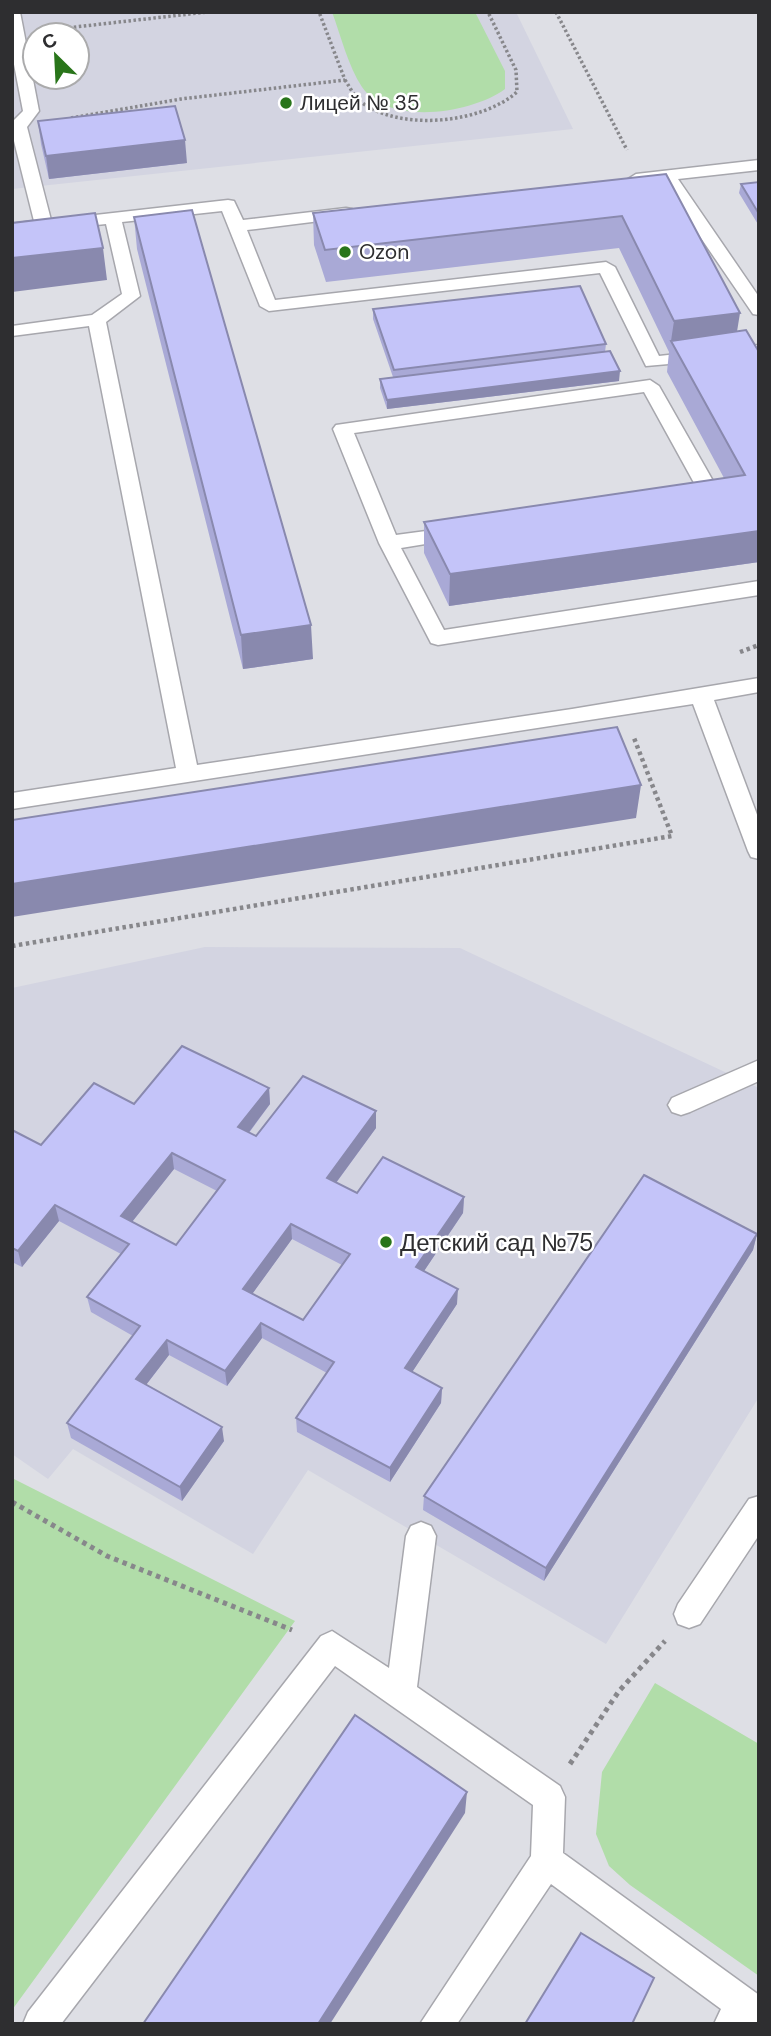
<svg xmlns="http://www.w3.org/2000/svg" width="771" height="2036" viewBox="0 0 771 2036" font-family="'DM Sans',sans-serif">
<rect width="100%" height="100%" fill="#dedfe5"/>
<!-- built -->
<path fill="#d3d4e1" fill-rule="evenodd" d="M12,12H516L573,129L12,189ZM35,35H77V77H35Z
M205,947L460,948L759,1088V1397L606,1644L308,1470L253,1554L73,1449L48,1479L12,1454V988Z"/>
<!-- green -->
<path fill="#b1dda9" d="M332,12H475L505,71V89C473,113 389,127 362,87C348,66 341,36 332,12Z
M12,1478L295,1621L12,2010Z
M655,1683L759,1744V1976L630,1885L609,1866L596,1834L602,1772Z"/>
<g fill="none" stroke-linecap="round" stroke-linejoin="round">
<!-- lane casing -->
<g stroke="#a7a7ad" stroke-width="3">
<path id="lane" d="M12,12H20L39,111L27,127L51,220L228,200L234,201L243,220L346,208L352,209L355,213L352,217L247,230L275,300L606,262L615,267L659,356L759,345V356L646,366L600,273L269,311L260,306L222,211L122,222L140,296L106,322L197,765L572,709L759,678V692L714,700L759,820V859L751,857L748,851L693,704L12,809V793L176,768L89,326L12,336V326L92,315L122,294L106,224L12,234V224L34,221L12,133V122L23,111L12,54Z
M759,160V170L678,179L759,297V315L753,314L662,181L636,184L628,179L636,174Z
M650,380L659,386L721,495L718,499L686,501L683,497L686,493L698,490L644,392L354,433L396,535L456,527L466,533L456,539L401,548L444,630L759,581V595L438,645L431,643L379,543L333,429L336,425Z
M759,1060V1081L690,1112L681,1115L672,1112L668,1105L672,1098Z
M759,1496V1535L700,1624L689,1628L678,1624L674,1614L678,1604L749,1499Z
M421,1522L431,1526L436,1536L417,1687L560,1786L565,1797L563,1853L759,1995V2024H714L721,2009L551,1884L457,2024H420L531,1856L533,1805L335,1666L61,2024H23L28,2012L321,1636L332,1631L389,1668L406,1536L411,1526Z"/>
</g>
<!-- path-far2 -->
<path stroke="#87878b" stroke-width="3.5" stroke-dasharray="2.5 2.5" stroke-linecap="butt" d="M556,12L627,150
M49,30L207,12
M345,80C350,87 354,97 361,102C401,132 482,123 517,92L516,70L488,12
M71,118L181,99L345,80L319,12"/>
<!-- path-far1 -->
<path stroke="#87878b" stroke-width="4.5" stroke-dasharray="3.5 3.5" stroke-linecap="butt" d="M740,652L759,645
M12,946L672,836L634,738"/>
<!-- path -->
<path stroke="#87878b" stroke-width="5" stroke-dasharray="4.5 4.5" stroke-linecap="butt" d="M12,1502L107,1556L292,1630
M570,1764L619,1691L665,1641"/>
<!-- lane -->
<use href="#lane" fill="#fff" fill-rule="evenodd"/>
</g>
<!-- wall -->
<path fill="#a9a9d6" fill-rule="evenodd" d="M38,121L187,163L49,179L41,144Z
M666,174L737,331L759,352V562L449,606L424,553V522L724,478L667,372L669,352L619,248L326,282L314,245L313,213Z
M759,182V226L739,193L741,184Z
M134,217L313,659L243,669L137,249Z
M373,309L606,344L605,352L619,381L387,409L380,388V379L393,377L373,319Z
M269,1088L270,1104L249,1133L256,1136L376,1128L336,1183L357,1193L464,1197L463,1213L424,1271L457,1304L412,1372L442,1388L441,1403L390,1482L297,1432L296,1418L327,1373L262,1338L227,1386L169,1355L146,1385L224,1441L182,1501L71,1438L67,1423L133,1336L91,1312L87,1297L121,1254L59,1221L22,1267L12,1262V1130L41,1145L134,1104ZM174,1169L217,1191L176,1245L132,1222ZM292,1239L342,1265L303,1320L252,1294Z
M757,1234L753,1250L544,1581L423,1510L424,1496Z"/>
<!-- shaded-wall -->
<path fill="#8989ae" d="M185,140L187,163L49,179L46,156Z
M103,248L107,280L12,292V258Z
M740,313L735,344L671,341L674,321Z
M620,371L619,381L387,409V400Z
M759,531V562L449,606L450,574Z
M311,625L313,659L243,669L241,635Z
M641,785L636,818L12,917V884Z
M269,1088L270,1104L240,1144L238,1127Z
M376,1111V1128L327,1195V1178Z
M172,1153L174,1169L124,1232L121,1216Z
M464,1197L463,1213L416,1283V1267Z
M55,1205L59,1221L22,1267L18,1251Z
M291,1224L292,1239L245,1304L243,1289Z
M757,1234L753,1250L544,1581L546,1568Z
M458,1289L457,1304L405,1383V1368Z
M261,1323L262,1338L227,1386L225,1371Z
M167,1340L169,1355L139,1394L136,1379Z
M442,1388L441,1403L390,1482V1468Z
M222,1427L224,1441L182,1501L180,1487Z
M467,1792L465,1813L330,2024H318Z"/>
<!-- building -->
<path fill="#c4c4f9" stroke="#8989ae" stroke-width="2" fill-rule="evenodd" d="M175,106L185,140L46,156L38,121Z
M666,174L740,313L674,321L622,216L325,250L313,213Z
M759,182V214L741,184Z
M192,210L311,625L241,635L134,217Z
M95,213L103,248L12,258V223Z
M580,286L606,344L394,370L373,309Z
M746,330L759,352V531L450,574L424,522L745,475L671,341Z
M610,351L620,371L387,400L380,379Z
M617,727L641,785L12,884V820Z
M182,1046L269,1088L238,1127L256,1136L303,1076L376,1111L327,1178L357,1193L383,1157L464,1197L416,1267L458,1289L405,1368L442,1388L390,1468L296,1418L334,1362L261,1323L225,1371L167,1340L136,1379L222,1427L180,1487L67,1423L140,1326L87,1297L129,1244L55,1205L18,1251L12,1248V1130L41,1145L94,1083L134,1104ZM172,1153L225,1180L176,1245L121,1216ZM291,1224L350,1254L303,1320L243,1289Z
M644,1175L757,1234L546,1568L424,1496Z
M355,1715L467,1792L318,2024H143Z
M581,1933L654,1978L632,2024H525Z"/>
<!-- markers -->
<g fill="#29751a" stroke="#fff" stroke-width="2.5">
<circle cx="286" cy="103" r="7"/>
<circle cx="345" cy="252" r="7"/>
<circle cx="386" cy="1242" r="7"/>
</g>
<g text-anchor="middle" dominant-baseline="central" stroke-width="5" stroke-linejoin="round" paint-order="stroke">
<!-- far-poi labels -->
<g font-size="21" fill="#2e2e30" stroke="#fff" text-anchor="start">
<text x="300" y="103">Лицей № 35</text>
<text x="359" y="252">Ozon</text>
</g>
<!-- poi labels -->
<g font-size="24" fill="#2e2e30" stroke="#fff" text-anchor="start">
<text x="400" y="1242">Детский сад №75</text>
</g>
</g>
<!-- border -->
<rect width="771" height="2036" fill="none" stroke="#2e2e30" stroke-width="28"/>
<!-- north arrow -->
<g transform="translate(56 56) rotate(336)"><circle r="33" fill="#ffffff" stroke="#ababac" stroke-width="2"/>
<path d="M0-5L12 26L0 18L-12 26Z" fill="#29751a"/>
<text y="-10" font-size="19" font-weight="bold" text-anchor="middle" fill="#2e2e30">С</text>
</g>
</svg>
